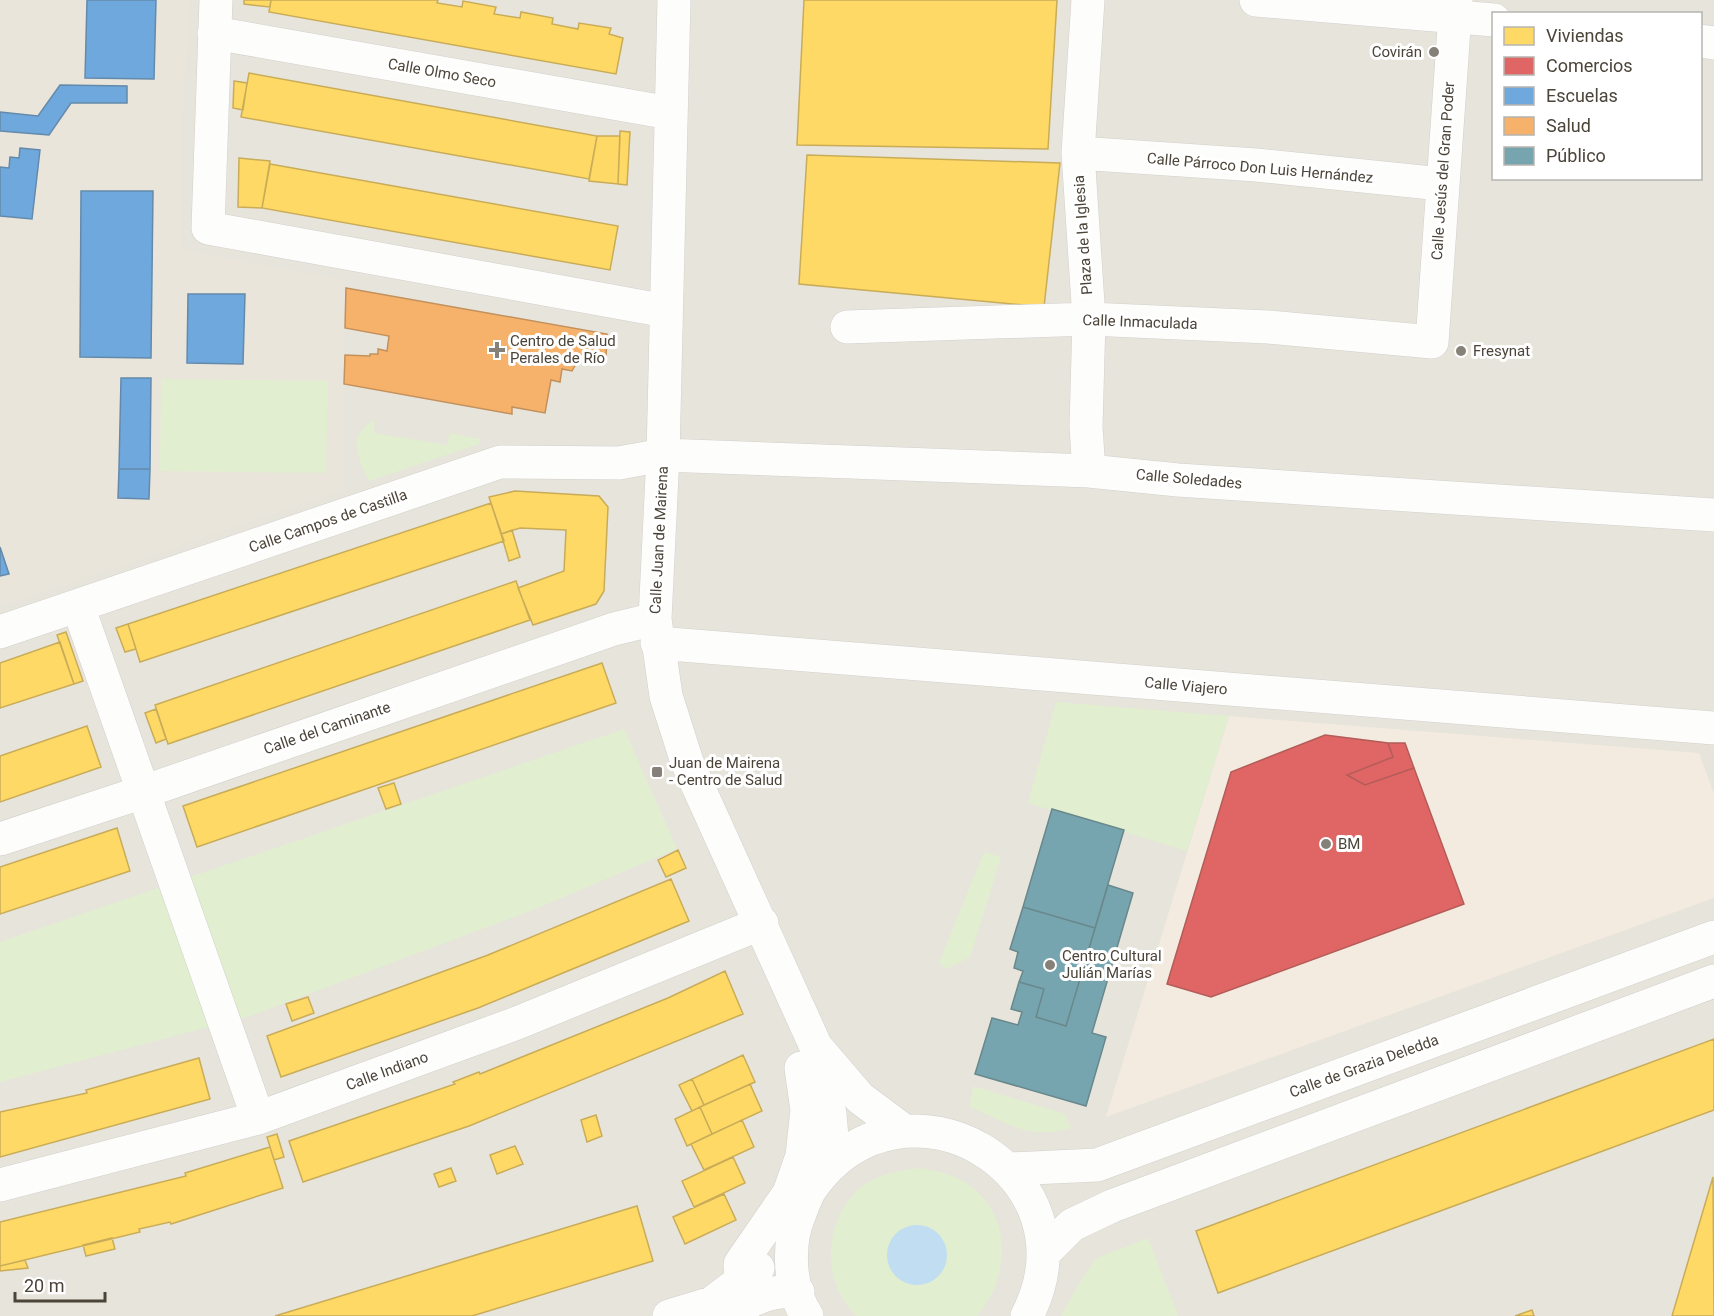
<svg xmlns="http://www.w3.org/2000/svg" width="1714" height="1316" viewBox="0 0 1714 1316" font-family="Roboto,sans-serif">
<rect width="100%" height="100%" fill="#f4f2ee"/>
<!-- residential -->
<path fill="#e7e4dc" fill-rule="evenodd" d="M0,0H1714V1316H0ZM1494,14H1700V178H1494Z"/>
<!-- commercial -->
<path fill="#f3ebdf" d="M1229,716L1699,753L1714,794V898L1106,1117Z"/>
<!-- education -->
<path fill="#eae5da" d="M0,0H190L182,125V250L345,280L343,490L0,606Z"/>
<!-- green -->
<path fill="#e1eecf" d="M161,379L328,381L326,473L160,471Z
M375,420L374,433L447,445L450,433L480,439L479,444L369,481C358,456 345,436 375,420Z
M1056,702L1229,716L1187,851L1028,803Z
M624,729L677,849L533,910L250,1016L0,1082V942Z
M984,852L1001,857L970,957L946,969L939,963Z
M973,1086L1065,1114L1071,1128C1025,1141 1009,1122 969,1107Z
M920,1168C939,1171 956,1175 972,1187C1013,1220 1009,1279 977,1316H857C818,1282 824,1211 867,1183C884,1173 901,1170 920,1168Z
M1148,1238L1178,1316H1061L1081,1280L1097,1258Z"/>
<!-- water -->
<path fill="#c0ddf1" d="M887 1255a30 30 0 1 1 60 0a30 30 0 1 1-60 0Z"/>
<!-- homes -->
<path fill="#ffd966" stroke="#c9ac58" stroke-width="1.5" d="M244,0H271L270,7L244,4Z
M271,0H438L437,3L462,7L463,1L496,7L494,14L520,18L521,12L553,18L552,24L578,29L579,23L611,28L609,34L623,38L616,74L269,12Z
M804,0H1057L1048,149L797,145Z
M249,73L597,136L589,179L241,117Z
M234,81L247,83L243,110L233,108Z
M620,131L630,132L627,185L618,184Z
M597,136H620L618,184L589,181Z
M807,155L1060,163L1044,307L799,284Z
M239,158L270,161L262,208L238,207Z
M270,164L618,226L610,270L262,208Z
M515,491L599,496L608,507L604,591L596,604L533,625L518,588L564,571L566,530L520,528L501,534L489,497Z
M491,503L504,541L140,662L128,624Z
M512,530L520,557L509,561L501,534Z
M516,581L530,620L168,744L155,705Z
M128,624L136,649L125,652L116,628Z
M66,632L83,681L74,684L57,635Z
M60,642L74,684L0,708V663Z
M602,663L616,703L197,847L183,806Z
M156,709L166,739L156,743L145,713Z
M87,726L101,767L0,802V756Z
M394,783L401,804L386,809L378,788Z
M117,828L130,871L0,914V867Z
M678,850L686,868L666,877L658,860Z
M671,879L689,921L478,1008L281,1077L267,1036L488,955Z
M725,971L743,1014L469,1126L303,1182L289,1141L455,1084L453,1082L479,1072L480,1074L668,998Z
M308,997L314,1013L292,1021L286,1004Z
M1714,1039V1110L1218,1293L1196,1231Z
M743,1055L755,1082L704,1105L692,1079Z
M199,1058L210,1099L0,1157V1112L87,1093L86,1090Z
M692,1079L704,1105L692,1111L679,1085Z
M750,1084L762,1111L712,1134L700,1107Z
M700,1107L712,1134L687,1146L675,1119Z
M596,1115L602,1136L587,1142L581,1120Z
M742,1120L754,1147L704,1170L691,1144Z
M277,1134L284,1157L274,1160L267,1137Z
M515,1146L523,1164L497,1174L490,1155Z
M270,1147L283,1188L171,1224L170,1222L139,1229L140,1232L0,1266V1222L186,1176L185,1173Z
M733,1157L745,1183L694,1207L682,1181Z
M451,1168L456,1181L439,1187L434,1174Z
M1713,1177L1714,1316H1672Z
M724,1194L736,1220L685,1244L673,1217Z
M637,1206L653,1261L472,1316H275Z
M112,1238L115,1249L86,1256L83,1245Z
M25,1260L28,1268L0,1271V1266Z
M1532,1310L1534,1316H1515Z"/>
<!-- shops -->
<path fill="#e06666" stroke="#b35c58" stroke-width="1.5" d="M1325,735L1388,743L1393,757L1347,775L1365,785L1414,768L1464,904L1211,997L1167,984L1231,772Z
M1388,743H1405L1414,768L1365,785L1347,775L1393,757Z"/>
<!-- schools -->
<path fill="#6fa8dc" stroke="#648aab" stroke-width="1.5" d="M87,0H156L154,79L85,78Z
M60,85L127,86V103H71L49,135L0,131V112L38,116Z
M20,148L40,150L32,219L0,216V167L9,168L10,157L19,158Z
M81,191H153L151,358L80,357Z
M188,294H245L243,364L187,363Z
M121,378H151L150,469H119Z
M119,469H150L149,499L118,498Z
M0,547L9,574L0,576Z"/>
<!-- health -->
<path fill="#f6b26b" stroke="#c3915c" stroke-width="1.5" d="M346,288L607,334L606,359L581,355L572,371L562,369L560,382L551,380L545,413L512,407V414L344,384L345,355L370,356V354H378V349L387,351L389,336L345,328Z"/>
<!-- public -->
<path fill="#76a5af" stroke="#69888c" stroke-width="1.5" d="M1052,809L1124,830L1095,928L1023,907Z
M1108,885L1133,893L1092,1033L1106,1037L1086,1106L975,1074L992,1018L1018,1025L1022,1012L1011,1009L1019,982L1044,989L1036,1017L1066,1026Z
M1023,907L1095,928L1066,1026L1036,1017L1044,989L1019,982L1023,971L1014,968L1018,952L1010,949Z"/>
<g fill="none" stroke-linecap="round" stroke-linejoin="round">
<!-- minor casing -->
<g stroke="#d2d0cb" stroke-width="34">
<path id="minor" d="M216,0L208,228L666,311
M674,0L663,455L655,619L666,696L687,762L817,1049L830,1114L834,1161
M1088,0L1078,153L1089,319L1086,427L1089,471
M1256,0L1494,20
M214,33L670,113
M1700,41L1714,43
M1078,153L1256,165L1441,184
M847,327L1089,319L1268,327L1432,342L1456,0
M78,606L258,1118
M0,632L500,462L619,463L663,455L1089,471L1178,480L1714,515
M657,643L1714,728
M0,839L143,792L614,629L655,619
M818,1049L860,1098L903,1130
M1010,1169L1097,1165L1714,937
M0,1185L258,1118L517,1023L762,923
M1044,1253L1072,1225L1112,1206L1714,981
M741,1282L740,1264L789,1193L802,1156L807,1110L801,1068
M669,1316L712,1303L758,1268
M725,1316C750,1301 768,1289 798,1292
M807,1316C789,1289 787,1245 799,1216C803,1206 806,1195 812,1187C904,1058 1100,1173 1027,1316"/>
</g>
<!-- minor -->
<use href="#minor" stroke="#fdfdfc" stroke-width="33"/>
</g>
<!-- markers -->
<g fill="#868178" stroke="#fff" stroke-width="2">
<circle cx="1434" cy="52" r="6"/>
<path d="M494 341h6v6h6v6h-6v6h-6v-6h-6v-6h6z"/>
<circle cx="1461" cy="351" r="6"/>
<rect x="651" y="766" width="12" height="12" rx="3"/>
<circle cx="1326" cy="844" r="6"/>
<circle cx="1050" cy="965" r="6"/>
</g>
<g text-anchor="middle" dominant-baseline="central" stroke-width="6" stroke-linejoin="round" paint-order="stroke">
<!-- poi labels -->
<g font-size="15" fill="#4b4439" stroke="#fff" text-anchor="start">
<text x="1422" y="52" text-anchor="end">Covirán</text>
<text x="510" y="341">Centro de Salud<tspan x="510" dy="17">Perales de Río</tspan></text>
<text x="1473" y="351">Fresynat</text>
<text x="669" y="763">Juan de Mairena<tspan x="669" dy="17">- Centro de Salud</tspan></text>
<text x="1338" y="844">BM</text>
<text x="1062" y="956">Centro Cultural<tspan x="1062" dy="17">Julián Marías</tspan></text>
</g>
<!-- street labels -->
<g font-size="15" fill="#4b4439" stroke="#fff">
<text transform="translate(442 73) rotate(10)">Calle Olmo Seco</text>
<text transform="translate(1260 168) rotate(5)">Calle Párroco Don Luis Hernández</text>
<text transform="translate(1443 171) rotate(-86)">Calle Jesús del Gran Poder</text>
<text transform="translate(1083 235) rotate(-94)">Plaza de la Iglesia</text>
<text transform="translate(1140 322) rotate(2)">Calle Inmaculada</text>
<text transform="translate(1189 479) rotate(5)">Calle Soledades</text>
<text transform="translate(328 521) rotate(-19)">Calle Campos de Castilla</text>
<text transform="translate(659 540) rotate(-87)">Calle Juan de Mairena</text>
<text transform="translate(1186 686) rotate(5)">Calle Viajero</text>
<text transform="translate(327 728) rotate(-19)">Calle del Caminante</text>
<text transform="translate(1364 1066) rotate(-20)">Calle de Grazia Deledda</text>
<text transform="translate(387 1071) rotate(-20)">Calle Indiano</text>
</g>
</g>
<!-- legend -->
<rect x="1492" y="12" width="210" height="168" fill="#ffffff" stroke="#b7b4b0" stroke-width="1.5"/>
<rect x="1504" y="27" width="30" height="18" fill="#ffd966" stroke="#b7b4b0" stroke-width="1.5"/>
<text x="1546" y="42" font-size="18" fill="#4b4439">Viviendas</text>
<rect x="1504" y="57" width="30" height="18" fill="#e06666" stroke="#b7b4b0" stroke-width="1.5"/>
<text x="1546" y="72" font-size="18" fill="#4b4439">Comercios</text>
<rect x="1504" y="87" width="30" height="18" fill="#6fa8dc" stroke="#b7b4b0" stroke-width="1.5"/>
<text x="1546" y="102" font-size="18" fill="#4b4439">Escuelas</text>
<rect x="1504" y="117" width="30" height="18" fill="#f6b26b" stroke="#b7b4b0" stroke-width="1.5"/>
<text x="1546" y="132" font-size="18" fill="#4b4439">Salud</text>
<rect x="1504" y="147" width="30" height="18" fill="#76a5af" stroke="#b7b4b0" stroke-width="1.5"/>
<text x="1546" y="162" font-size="18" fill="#4b4439">Público</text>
<!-- scale -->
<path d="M15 1292v9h90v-9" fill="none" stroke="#4b4439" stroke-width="3"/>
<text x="24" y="1292" font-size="18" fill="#4b4439" stroke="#ffffff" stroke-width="4.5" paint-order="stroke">20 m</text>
</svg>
